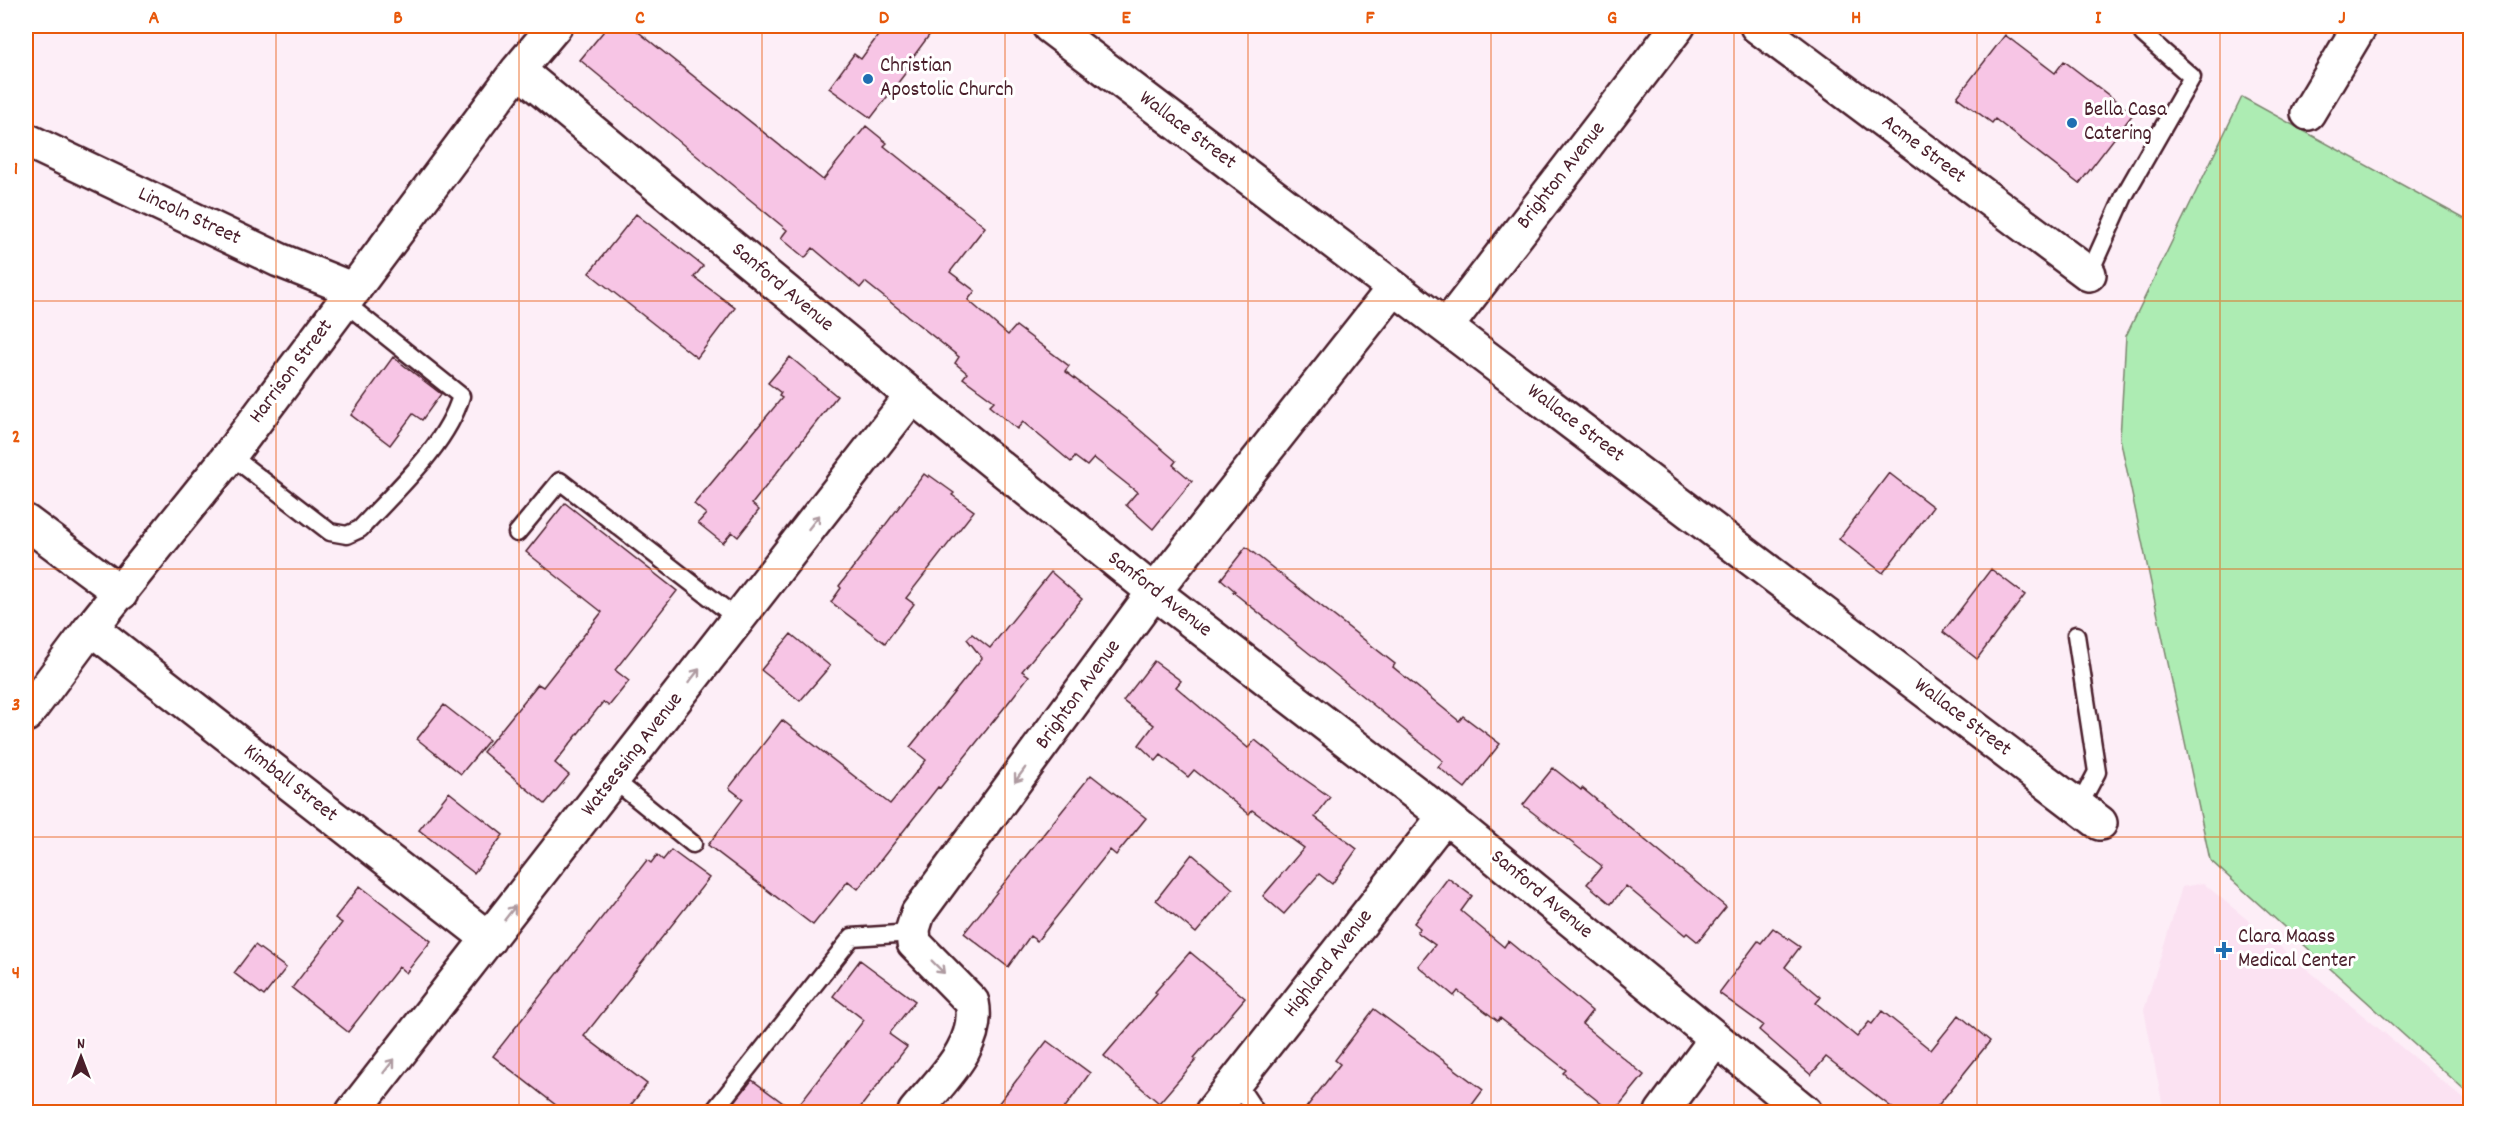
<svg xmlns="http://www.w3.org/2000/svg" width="2496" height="1138" viewBox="0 0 2496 1138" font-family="Dekko,sans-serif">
<rect width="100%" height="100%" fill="#fdeef7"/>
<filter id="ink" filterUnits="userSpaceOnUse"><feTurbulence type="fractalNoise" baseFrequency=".0167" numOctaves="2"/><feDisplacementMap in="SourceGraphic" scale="12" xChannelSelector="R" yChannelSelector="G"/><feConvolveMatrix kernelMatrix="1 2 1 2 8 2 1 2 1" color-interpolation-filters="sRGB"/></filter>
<g filter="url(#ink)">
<!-- built -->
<path fill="#fbe2f2" d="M2203,883L2470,1104V1112H2164L2144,1010L2182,887Z"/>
<!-- green -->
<path fill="#adecb3" stroke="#7c866f" stroke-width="1.5" d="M2242,97L2470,222V1088L2467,1092L2210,860L2120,438L2126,336Z"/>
<!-- building -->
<path fill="#f7c5e5" stroke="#4a1f2b" stroke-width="1.5" d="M608,26H631L823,180L866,126L887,143L884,146L985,227L950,272L975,291L968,300L1008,335L1016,326L1069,366L1065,371L1126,418L1176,461L1173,465L1192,481L1153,529L1126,505L1137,492L1094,458L1087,466L1075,457L1071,462L1023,422L1017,429L989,406L994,401L963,378L967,373L955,363L959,357L865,282L860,288L813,248L805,258L781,238L787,230L580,60Z
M885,26H936L904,69L907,71L871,118L829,88L854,54L861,59Z
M2005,35L2055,73L2064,61L2133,114L2079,184L1995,119L1992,123L1957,97Z
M636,214L703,266L694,277L735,308L697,358L589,273Z
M393,357L441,394L422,420L413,414L390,445L351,415Z
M790,357L837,396L752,504L759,510L738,537L732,532L723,543L698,523L706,514L694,504L782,398L779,396L781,393L768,383Z
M1889,473L1933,507L1883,573L1839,539Z
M924,474L928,477L929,475L954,493L952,495L974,511L906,598L914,604L885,643L831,602L841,588L839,586Z
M565,503L677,591L615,670L629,681L609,706L603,702L555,763L569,775L545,804L483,752L538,684L543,687L602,612L526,552Z
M1246,547L1395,664L1393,667L1459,721L1463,716L1500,744L1465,788L1438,767L1443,761L1233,592L1235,591L1221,579Z
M1991,569L2025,595L1977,659L1943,632Z
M1051,572L1082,599L1022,671L1029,676L1012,698L940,788L938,787L858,889L848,881L813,925L708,845L743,799L729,788L782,720L890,804L926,760L910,747L982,658L967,639L972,634L990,648Z
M791,634L830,666L800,701L761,670Z
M1154,661L1181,681L1176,687L1248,748L1255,740L1300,776L1330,797L1315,817L1357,849L1332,884L1319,874L1284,914L1263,896L1304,848L1252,810L1249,814L1194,770L1188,777L1161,755L1156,761L1139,745L1154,725L1123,701Z
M444,705L489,740L461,774L417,739Z
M1553,768L1581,790L1582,788L1726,907L1698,942L1687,933L1685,935L1626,886L1611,904L1587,884L1602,866L1523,805Z
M1091,775L1146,818L1116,855L1110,850L1037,941L1030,936L1008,967L964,933Z
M449,792L503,835L474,873L419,830Z
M671,850L709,878L584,1036L647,1084L625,1113H566L493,1056L647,860L651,863L657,855L663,860Z
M1192,854L1233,889L1196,933L1156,900Z
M1448,878L1472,896L1461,911L1504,947L1508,941L1592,1011L1582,1024L1644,1075L1613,1113L1563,1073L1566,1070L1500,1018L1498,1021L1458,991L1454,996L1418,966L1435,945L1417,932L1420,928L1414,923Z
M360,886L431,941L406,973L399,967L348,1032L292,988L342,923L335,918Z
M1773,928L1800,947L1785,967L1821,997L1816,1003L1857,1037L1869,1022L1872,1024L1882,1011L1931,1050L1959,1015L1990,1041L1932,1113H1899L1826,1057L1811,1075L1759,1030L1763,1025L1719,993L1758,941L1761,943Z
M255,945L286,968L264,996L234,973Z
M1190,952L1245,998L1194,1058L1196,1060L1159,1103L1104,1056L1157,994L1155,992Z
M860,960L915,1001L889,1034L907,1047L856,1113H726L752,1080L794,1111L864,1020L833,996Z
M1374,1009L1483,1090L1466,1113H1302L1340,1064L1335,1060Z
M1047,1041L1090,1073L1061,1113H991Z"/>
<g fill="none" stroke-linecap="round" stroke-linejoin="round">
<!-- lane casing -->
<g stroke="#4a1f2b" stroke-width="21">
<path id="lane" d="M2089,274L2124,196L2192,77L2143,34
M230,455L330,532L347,535L360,529C395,491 447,445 461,396L345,303
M517,533L560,481L738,619
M2076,635L2097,772L2079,806
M614,780L693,844
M1236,1082L1256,1112
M713,1112L852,937L913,933"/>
</g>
<!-- street casing -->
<g stroke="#4a1f2b" stroke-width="38">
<path id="street" d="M1049,26L2100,823
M1757,26L2089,274
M518,70L912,396L1154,592L1445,816L1805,1112
M2308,113L2360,26
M26,140L279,260L354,290
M1446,327L1678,26
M26,522L121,593
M91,628L489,939
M26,715L91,628L230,455L518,70L555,26
M353,1112L912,396
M915,1112C940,1081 981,1046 972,1002L914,943L913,929L918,913L1154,592L1394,288
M1212,1112L1445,816
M1662,1112L1716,1039"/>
</g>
<!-- lane -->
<use href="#lane" stroke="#fff" stroke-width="16"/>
<!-- street -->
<use href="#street" stroke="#fff" stroke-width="33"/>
</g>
<!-- one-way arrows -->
<defs><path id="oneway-shaft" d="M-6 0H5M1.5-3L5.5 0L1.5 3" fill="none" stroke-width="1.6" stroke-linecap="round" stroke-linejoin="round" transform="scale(1.5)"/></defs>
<g stroke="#ae9aa0">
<use href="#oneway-shaft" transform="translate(814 522) rotate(-52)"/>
<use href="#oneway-shaft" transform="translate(694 676) rotate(-52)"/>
<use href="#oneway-shaft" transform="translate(1020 775) rotate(126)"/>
<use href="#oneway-shaft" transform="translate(510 913) rotate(-52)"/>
<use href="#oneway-shaft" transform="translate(938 967) rotate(45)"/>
<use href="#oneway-shaft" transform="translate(389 1066) rotate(-52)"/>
</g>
</g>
<!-- grid -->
<path fill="none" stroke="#e8590c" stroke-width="1.5" stroke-opacity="0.55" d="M276,26V1112M519,26V1112M762,26V1112M1005,26V1112M1248,26V1112M1491,26V1112M1734,26V1112M1977,26V1112M2220,26V1112M26,301H2470M26,569H2470M26,837H2470"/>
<!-- markers -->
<g fill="#1f6fb2" stroke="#fff" stroke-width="2">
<circle cx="868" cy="79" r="6"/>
<circle cx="2072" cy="123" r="6"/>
<path d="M2221 941h6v6h6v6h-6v6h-6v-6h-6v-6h6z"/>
</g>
<g text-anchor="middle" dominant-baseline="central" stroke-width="6" stroke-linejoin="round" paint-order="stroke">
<!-- poi labels -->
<g font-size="21" fill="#4a1f2b" stroke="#fff" text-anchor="start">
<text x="880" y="67">Christian<tspan x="880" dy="24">Apostolic Church</tspan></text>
<text x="2084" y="111">Bella Casa<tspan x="2084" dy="24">Catering</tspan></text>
<text x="2238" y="938">Clara Maass<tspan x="2238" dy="24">Medical Center</tspan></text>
</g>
<!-- street labels -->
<g font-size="21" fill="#4a1f2b" stroke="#fff">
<text transform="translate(1187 131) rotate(37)">Wallace Street</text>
<text transform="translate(1923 150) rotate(37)">Acme Street</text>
<text transform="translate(1562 176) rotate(-52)">Brighton Avenue</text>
<text transform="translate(189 217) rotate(25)">Lincoln Street</text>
<text transform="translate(782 288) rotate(40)">Sanford Avenue</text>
<text transform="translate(292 372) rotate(-53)">Harrison Street</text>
<text transform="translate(1575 424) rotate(37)">Wallace Street</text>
<text transform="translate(1159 595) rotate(38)">Sanford Avenue</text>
<text transform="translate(1079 695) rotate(-54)">Brighton Avenue</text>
<text transform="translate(1962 718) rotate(37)">Wallace Street</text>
<text transform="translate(633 755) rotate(-52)">Watsessing Avenue</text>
<text transform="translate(290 784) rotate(38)">Kimball Street</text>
<text transform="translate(1541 895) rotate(40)">Sanford Avenue</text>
<text transform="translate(1329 964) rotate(-52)">Highland Avenue</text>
</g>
</g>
<!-- margin -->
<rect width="2496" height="1138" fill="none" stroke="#fff" stroke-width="66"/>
<!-- north arrow -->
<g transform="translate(81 1057)" stroke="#ffffff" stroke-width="4.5" paint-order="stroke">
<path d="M0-4.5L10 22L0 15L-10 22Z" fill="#4a1f2b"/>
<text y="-9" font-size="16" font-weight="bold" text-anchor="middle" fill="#4a1f2b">N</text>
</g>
<rect x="33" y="33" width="2430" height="1072" fill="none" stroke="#e8590c" stroke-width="2"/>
<g font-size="20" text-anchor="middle" font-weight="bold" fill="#e8590c">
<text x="154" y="23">A</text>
<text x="398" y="23">B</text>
<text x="640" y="23">C</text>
<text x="884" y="23">D</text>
<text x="1126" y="23">E</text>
<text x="1370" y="23">F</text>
<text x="1612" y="23">G</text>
<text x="1856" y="23">H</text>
<text x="2098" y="23">I</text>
<text x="2342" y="23">J</text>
<text x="16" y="174">1</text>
<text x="16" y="442">2</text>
<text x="16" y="710">3</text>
<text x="16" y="978">4</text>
</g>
</svg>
